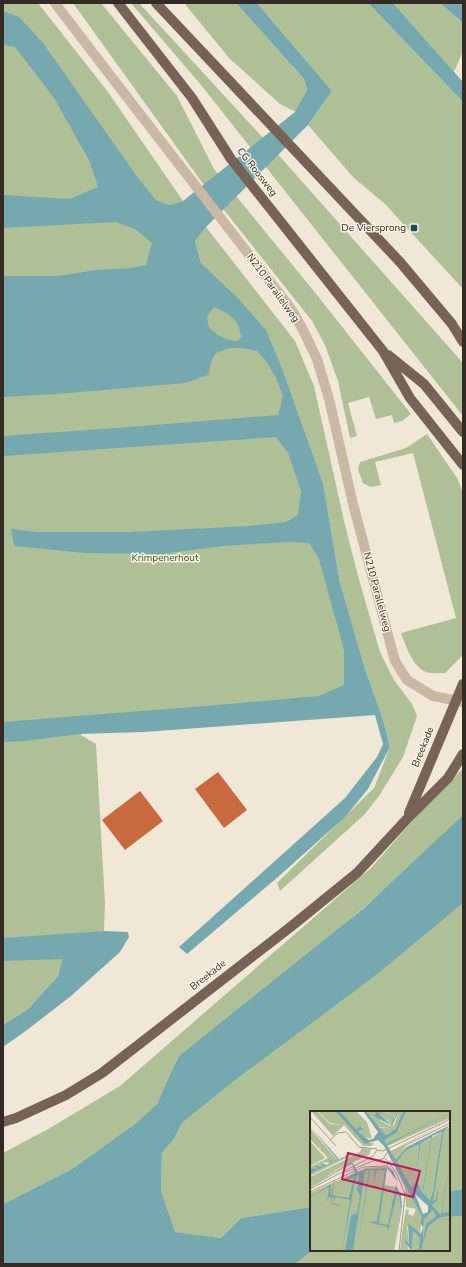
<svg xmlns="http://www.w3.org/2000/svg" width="466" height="1267" viewBox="0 0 466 1267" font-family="'Nunito Sans',sans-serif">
<rect width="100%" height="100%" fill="#f1e7d7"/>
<!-- green -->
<path fill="#afc097" d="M3,3H38L108,92L183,201L169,205L156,200L4,11L272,355L367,703L80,727L81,735L96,744L105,903L104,931L96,932L59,973L58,976L28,1009L3,1025Z
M73,3H101L177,96L214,169L313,290L411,414L402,421L394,423L392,415L376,419L369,397L348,403L357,436L350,438L338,381L325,345L312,321L201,181Z
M131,3H139L275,151L463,363V416L201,85Z
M184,3H236L304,79L307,90L296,112L280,104L229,58Z
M257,3H368L463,102V289L385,204L353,177L308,125L332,91Z
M393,3H440L463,23V51L454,72Z
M206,227L295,341L314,386L345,525L358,576L380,652L394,680L412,704L417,716L403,757L379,796L365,814L280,891L277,883L374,788L390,747L383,720L365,669L340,583L323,483L282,368L235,295L201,263L195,241Z
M427,434L457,478L463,493V654L461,657L445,673C440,673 431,674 426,672C412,666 406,646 401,633L456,618L413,453L375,462L381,485L371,487L363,483L358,470L360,462L406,448Z
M463,769V815C376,904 277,980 179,1056L167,1081L157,1104L135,1124L72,1169L3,1204V1153L50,1128L120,1086L371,868L445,784Z
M463,903V1189L449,1191V1112H311V1207L241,1218L221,1238L174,1232L161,1191L162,1153L174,1139L182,1123L234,1081Z
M463,1216V1264H295L313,1250H449V1217Z"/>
<!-- water -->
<path fill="#76a8af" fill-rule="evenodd" d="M236,3H257L332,91L308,125L206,227L195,241L201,263L235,295L266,330L282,368L323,483L340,583L365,669L383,720L390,747L368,789L345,817L278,877L187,954L179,947L345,798L377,757L383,744L375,715L144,732L79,734L25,741L3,742V722L217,705L319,696L344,685V650L319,559L309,543L289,542L223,546L162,554L85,553L14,546L11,529L37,532H130L249,526L286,522L298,515L301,491L288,453L276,437L3,456V436L129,427L278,415L283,396L276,378L266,361L257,351L243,348H229L216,353L212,360L208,375L185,383L58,394L3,397V276H58L97,270L131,268L146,265L152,243L135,229L116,222L3,228V195L70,199L98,187L89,160L54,98L15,47L3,45V11L19,17L43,43L136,175L156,200L169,205L183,201L295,112L307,90L304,79ZM214,307C230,314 239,319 241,337L238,341C225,341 218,335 209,328L207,317Z
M368,3H393L463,82V102Z
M440,3H463V23Z
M463,815V903L376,975L234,1081L182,1123L174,1139L162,1153L161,1191L175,1232L221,1238L241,1218L311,1207V1250H313L295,1264H3V1204L72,1169L135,1124L157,1104L167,1081L179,1056L363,909Z
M104,931L128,932L129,937L120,952L71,996L27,1030L3,1047V1025L28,1009L58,976L63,959L3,961V938Z
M463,1189V1216L449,1217V1191Z"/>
<!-- building -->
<path fill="#c86a3e" d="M218,772L247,810L224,828L195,789Z
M140,791L163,821L125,850L102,820Z"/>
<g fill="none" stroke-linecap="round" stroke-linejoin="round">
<!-- minor -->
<path stroke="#c9b8a3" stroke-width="10" d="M55,3C133,106 213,208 292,310L303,330L317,359L329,399L353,504L395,661L407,680L433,696L463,702"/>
<!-- major -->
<path stroke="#776356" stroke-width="10" d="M118,3L192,98L231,159L383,351L410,398L463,465
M156,3L400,262L452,324L463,342
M388,355L424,384L463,432
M409,813L463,684
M3,1122L16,1118L66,1095L102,1073L293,925L357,873L407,819L448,778L463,754"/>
</g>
<!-- markers -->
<rect fill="#1b4e56" stroke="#f9f1e4" stroke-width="1.5" x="410" y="224" width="8" height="8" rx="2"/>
<g text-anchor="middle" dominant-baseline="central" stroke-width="3" stroke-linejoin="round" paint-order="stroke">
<!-- street labels -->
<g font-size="10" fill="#342b25" stroke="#f9f1e4">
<text transform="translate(257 172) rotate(52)">CG Roosweg</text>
<text transform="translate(273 288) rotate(54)">N210 Parallelweg</text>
<text transform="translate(377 592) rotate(75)">N210 Parallelweg</text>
<text transform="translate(423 747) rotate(-68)">Breekade</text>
<text transform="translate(208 975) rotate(-38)">Breekade</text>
</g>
<!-- poi labels -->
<g font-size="10" fill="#342b25" stroke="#f9f1e4" text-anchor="end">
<text x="406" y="228">De Viersprong</text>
</g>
<!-- park labels -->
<g font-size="10" fill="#405329" stroke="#f9f1e4">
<text x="165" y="558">Krimpenerhout</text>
</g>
</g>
<!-- overview -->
<g transform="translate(310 1111)">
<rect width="140" height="140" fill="#f1e7d7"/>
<path d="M1,0H7L20,13L33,14L20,12L8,0H25L54,32H64L62,35H53L34,14L23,25ZM30,0H46L57,11L62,28L50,24L47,20H51L53,16L51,14L46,18ZM56,0H66L71,10L80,15L84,14L88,3L83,2L86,5L84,8L76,0H140V7L78,35L74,29L80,26L82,20L74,24L68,17L78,16H68ZM67,0H75L83,9L82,14ZM140,9L96,33L84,46L81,40ZM140,16V102L131,104L122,94L134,19ZM0,17L27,49L23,51L19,47L20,52L12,51L14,54L9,57L6,54L7,58L4,59L0,56L18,47L0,28ZM132,21L125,70L120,89L113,82L121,29L112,82L106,66L111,32ZM0,30L15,47L0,55ZM104,31L94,38L109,32L105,73L101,76L84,48L94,37ZM51,37L61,38L59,44L27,58L16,66L42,53L0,77V66L33,50L51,40ZM41,42L42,44L0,65V63ZM82,50L112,106L110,124L99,113L97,116L99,133L96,129L94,131L100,140H90L93,115L96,98L99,99L98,103L103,105L106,98L96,96L95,77ZM78,55L83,59L86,65L81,58L77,57L74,74L86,76L90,83L91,96L84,140H0V82L55,57ZM123,99L126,105L117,113L113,130L114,109ZM140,105V140H111L118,116L129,107ZM103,120L110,127L108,140H102Z" fill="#afc097"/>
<path d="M25,0H30L46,18L51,14L53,19L47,20L59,29L63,28L68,21L53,0H56L75,24L86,18L93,0H96L87,21L75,29L76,33L140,2L77,34L86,49L97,36L140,14L134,20L123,90L126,89L128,77V81L127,90L122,94L131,104L140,51L132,102L140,101V105L129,107L118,116L111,140H108L110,127L103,120L102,140L94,131L96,129L99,133L98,112L111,123L113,116L110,112L112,106L74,35L68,29L55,33ZM132,21L123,79L120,89L113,82L122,25ZM120,27H121L112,82L106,66L111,32ZM109,33L105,73L101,76L87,51L95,40ZM105,83L118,95V101L113,103ZM123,99L126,105L116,113L113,130L114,109ZM67,0L81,14L83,9L75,0L84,8L86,5L82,0L86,3L89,0L82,15L64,5ZM0,15L29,48L41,42L0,63V57L7,58L5,54L10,56L14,54L12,51L16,54L20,52L19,47L23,51L27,48ZM42,51L48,61L57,58L79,57L83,60L88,71L77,57L69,112L78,114L86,74L91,84L92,95L85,140L91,96L88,79L78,120L77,116L59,111L67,110L75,59H67L63,75L65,60L60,59L47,140L59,59L55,60L43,140H35L41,104L47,102L50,85L47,78L49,64L46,65L32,140L40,89L26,86L23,91L24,87L19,86L17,92L19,76L0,86L21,73V84L39,87L44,66L29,71L45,62L42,53L16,65Z" fill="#76a8af" fill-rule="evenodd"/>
<path fill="none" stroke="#a59c90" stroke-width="1" d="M0,6L26,35M129,14L140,8M20,29L28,22L36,21L49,36L67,38M75,47L86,61L95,83L89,140M36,61L65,49L73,48L79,39M24,70L21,92L30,95M0,78L63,45L67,39L73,40L130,13M0,81L53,56L76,55L96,34L140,12"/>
<path fill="#c2185b" fill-opacity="0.15" stroke="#c2185b" stroke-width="2" d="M38,42L110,60L103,86L32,68Z"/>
<rect width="140" height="140" fill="none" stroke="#342b25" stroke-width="2"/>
</g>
<!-- border -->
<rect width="466" height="1267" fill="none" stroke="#342b25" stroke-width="8"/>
</svg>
